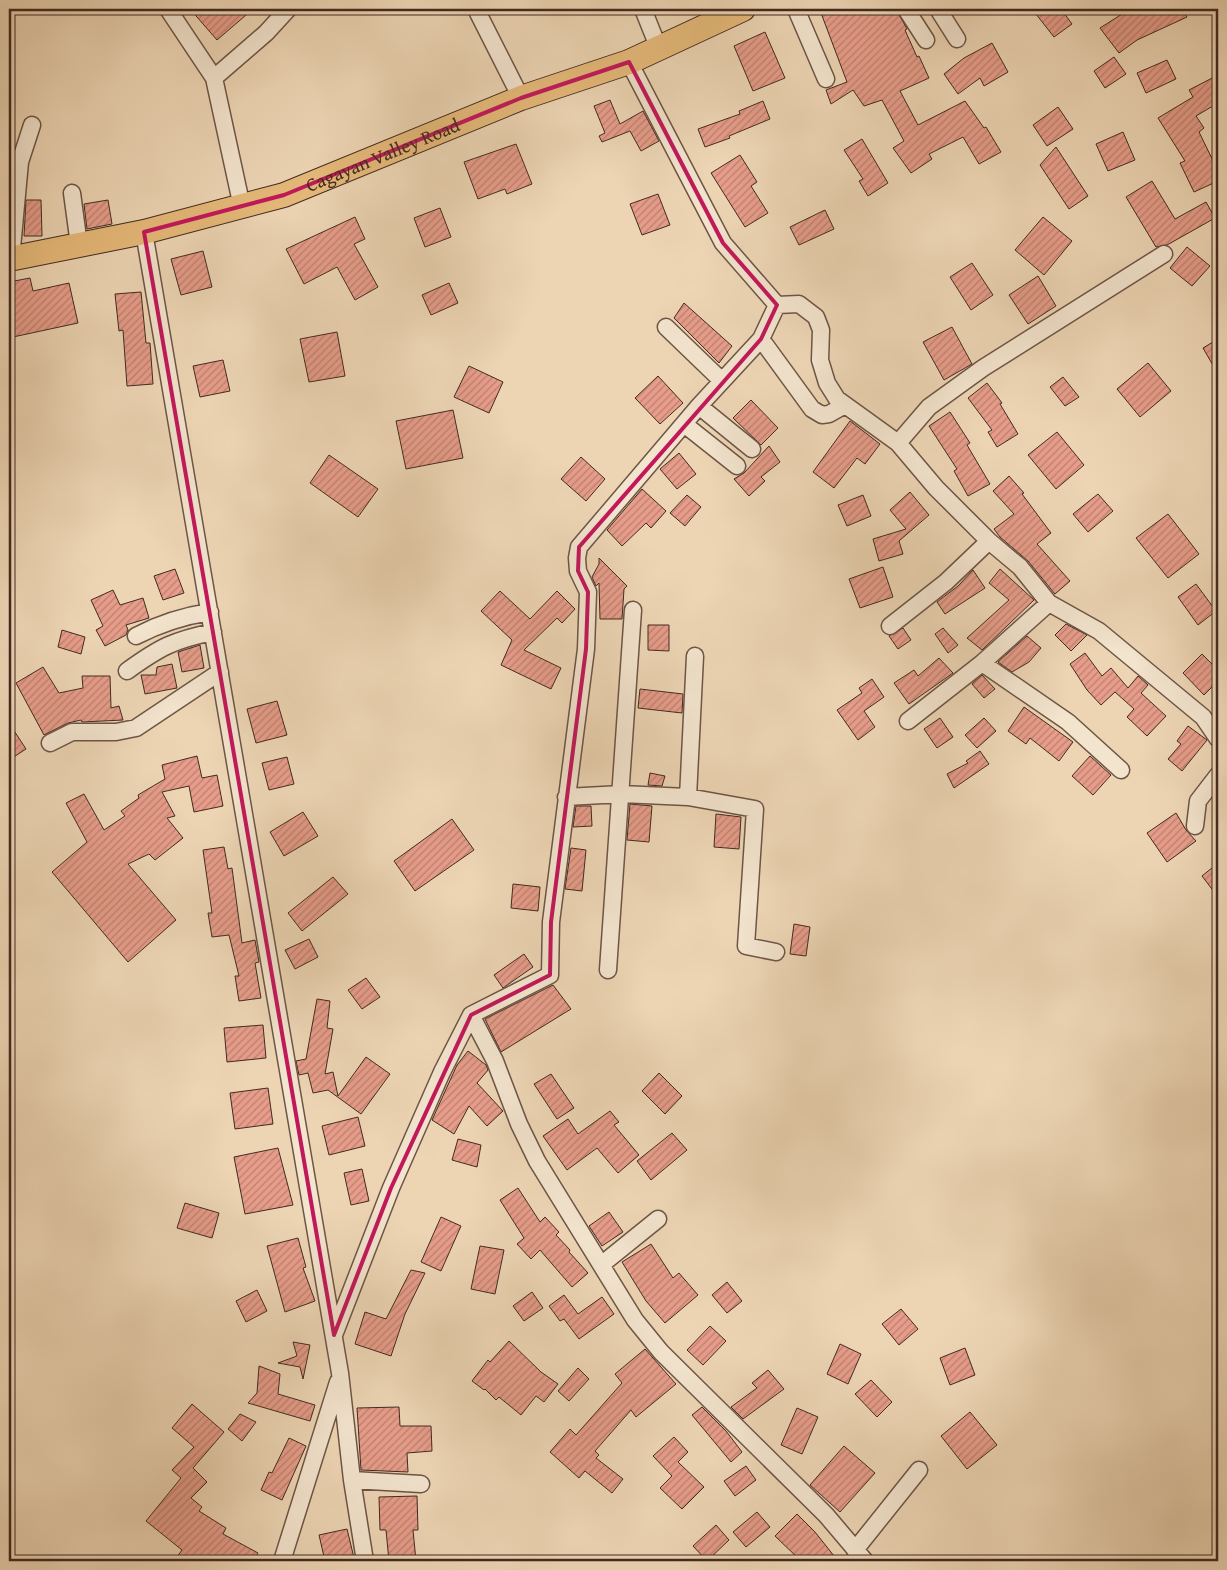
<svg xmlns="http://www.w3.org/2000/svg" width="1227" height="1570" viewBox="0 0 1227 1570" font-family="'Gentium Book Plus',serif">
<defs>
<pattern id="building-hatch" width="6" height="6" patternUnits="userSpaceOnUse" patternTransform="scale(1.25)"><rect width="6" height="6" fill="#e79d8a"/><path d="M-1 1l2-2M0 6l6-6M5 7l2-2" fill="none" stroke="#bd8070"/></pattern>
</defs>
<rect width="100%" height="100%" fill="#edd5b4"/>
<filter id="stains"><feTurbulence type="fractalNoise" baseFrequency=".004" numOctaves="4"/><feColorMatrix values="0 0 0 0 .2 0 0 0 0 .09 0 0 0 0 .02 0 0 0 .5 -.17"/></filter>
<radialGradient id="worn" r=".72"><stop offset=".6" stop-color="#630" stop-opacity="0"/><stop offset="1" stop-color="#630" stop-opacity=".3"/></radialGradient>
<!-- building -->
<path fill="url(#building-hatch)" stroke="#422a21" d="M190,9H253L217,40Z
M832,9H896L907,29L905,30L917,57L919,56L929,78L900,91L918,125L965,101L984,128L986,127L1001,152L979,164L963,137L929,154L932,159L911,173L893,148L904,141L882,100L864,106L853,90L831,104L826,90L847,82L821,13Z
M1032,9H1061L1072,24L1054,37Z
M1130,9H1182L1187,17L1137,40L1119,53L1100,28Z
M765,32L785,78L753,91L734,46Z
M992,43L1008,72L984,86L980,78L958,94L944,74L964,58Z
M1114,57L1126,74L1105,88L1094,71Z
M1167,60L1176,79L1146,93L1137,73Z
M1218,75V103L1196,116L1204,128L1199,132L1218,171V181L1194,192L1180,163L1185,161L1158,118L1193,97L1189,90Z
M610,100L620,124L643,111L659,141L641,151L630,131L602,142L599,136L605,133L594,106Z
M763,101L770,119L729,136L730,138L705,147L698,129L740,114L739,111Z
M1058,107L1073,129L1047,146L1033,125Z
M1123,132L1135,160L1108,171L1096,144Z
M862,139L888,183L868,196L859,181L863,179L844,150Z
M516,144L532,184L507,194L505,189L478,199L464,162Z
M1056,147L1088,196L1069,209L1040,165Z
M740,155L757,182L751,186L768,213L745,227L711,173Z
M1152,181L1175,219L1206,202L1215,218L1167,245L1156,247L1126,197Z
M658,194L670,225L642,235L630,204Z
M26,200H41L42,236H24Z
M108,200L112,224L87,229L84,204Z
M440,208L451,237L425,247L414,218Z
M825,210L834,229L799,245L790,227Z
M355,217L365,239L354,244L378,287L355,300L337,267L304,284L286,249Z
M1043,217L1072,241L1044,275L1015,250Z
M1187,247L1210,266L1192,286L1170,268Z
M203,251L212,287L181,295L171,259Z
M972,263L993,295L971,310L950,277Z
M1038,276L1056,306L1028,324L1009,295Z
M30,278L33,291L69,283L78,323L13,337L9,318V282Z
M449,283L458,303L431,315L422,295Z
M141,292L146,343H150L153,384L127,386L123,330L119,331L115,294Z
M684,303L732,346L719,363L674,318Z
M952,327L972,364L944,380L923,342Z
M337,332L345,376L309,382L300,339Z
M1218,339V374L1203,348Z
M223,360L230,391L200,397L193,366Z
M1148,363L1171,391L1140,417L1117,389Z
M469,366L503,382L489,413L454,397Z
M658,376L683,403L660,424L635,398Z
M1063,377L1079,397L1065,406L1050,387Z
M987,383L1002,403L1000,404L1018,434L997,447L988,432L992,430L968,398Z
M751,400L778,428L761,445L733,418Z
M453,410L463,458L406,469L396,421Z
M950,412L970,443L967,445L990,484L968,496L954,471L957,469L929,426Z
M850,421L880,444L865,464L857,458L834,488L813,472Z
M1057,432L1084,465L1056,489L1028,455Z
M769,446L780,462L761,477L765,481L749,496L734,479L744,473Z
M679,453L696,474L677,489L660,469Z
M329,455L378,489L358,517L310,483Z
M581,457L605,479L586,501L561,479Z
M1009,476L1024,493L1022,494L1051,533L1037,544L1070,581L1055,594L1028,561L1000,537L994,529L1014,514L993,491Z
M642,489L666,511L651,528L646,523L622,546L607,530Z
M910,492L929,515L899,541L903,554L879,561L873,539L906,529L890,510Z
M1098,494L1113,511L1088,532L1073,514Z
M687,495L701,507L685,526L670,513Z
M863,495L871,516L847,526L838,505Z
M1168,514L1199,554L1168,578L1136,538Z
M599,558L627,586L624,589L622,619H600L599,583L596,586L592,577L599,564Z
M883,567L893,597L860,608L849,579Z
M175,569L184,593L163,600L154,576Z
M1000,569L1034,600L982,650L967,638L1009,600L989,583Z
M973,570L985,588L945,614L937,602L958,586Z
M1196,584L1216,611L1198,625L1178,597Z
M113,590L120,605L143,598L149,618L126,625L128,630L126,635L105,646L96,630L103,626L91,600Z
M500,591L530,619L557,591L575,609L562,623L557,618L524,650L561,668L551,689L501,665L512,640L481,611Z
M1066,624L1087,635L1071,651L1055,635Z
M648,625H669V651L648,650Z
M903,628L911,640L898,649L889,636Z
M943,628L958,645L948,653L935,634Z
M62,630L85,637L81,654L58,647Z
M1027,636L1041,648L1029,662L1012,672L998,662Z
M200,645L204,668L182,672L178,652Z
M1085,653L1102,676L1111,668L1128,688L1138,676L1148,685L1141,693L1166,716L1147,736L1127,717L1134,709L1115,692L1101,705L1087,690L1070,664Z
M1202,654L1218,670V681L1204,695L1183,673Z
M939,658L953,673L909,704L894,683L914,670L918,676Z
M172,664L177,688L145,694L141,675H156L157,667Z
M43,667L59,693L83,688L82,676H110L111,708L119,706L123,720L82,722L81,720L68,723L44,735L16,683Z
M982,675L995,689L984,698L972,684Z
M872,679L884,697L864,711L875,727L858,740L837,710L862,693L859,688Z
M640,689L683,694L682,713L638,708Z
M277,701L287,735L256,743L247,709Z
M1024,707L1073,742L1059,761L1030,738L1026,744L1008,731Z
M940,718L953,737L937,748L924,729Z
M984,718L996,731L977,748L965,735Z
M9,723L26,749L9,760Z
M1188,726L1207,740L1182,771L1168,759L1181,744L1177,741Z
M980,751L989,764L954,788L947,774L968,763L966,761Z
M197,756L202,778L217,775L223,806L194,812L189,786L162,792L175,816L167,818L183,838L155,860L149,854L128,864L176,920L128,962L52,872L87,842L66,803L84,794L104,830L125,816L121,811L139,798L138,795L165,779L162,765Z
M1090,756L1111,775L1093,795L1072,776Z
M287,757L294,784L269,790L262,763Z
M650,773L665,776L662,786L648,785Z
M630,804L652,806L649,842L627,840Z
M576,806H591L592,826L573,827Z
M303,812L318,836L284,856L270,832Z
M1176,813L1186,830L1196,841L1167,862L1147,833Z
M716,814L741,817L739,849L714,847Z
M452,819L474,850L415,891L394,861Z
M224,847L228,869L232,868L242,943L255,940L259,962L255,963L261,998L239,1001L235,976H239L229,935L212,937L208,913H212L203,850Z
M571,848L586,850L582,891L565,889Z
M1218,863V897L1202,876Z
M333,877L348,894L302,931L288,913Z
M513,884L540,887L538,911L511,908Z
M794,924L810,927L806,956L790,954Z
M309,939L318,957L295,969L285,950Z
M524,954L533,967L503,988L494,975Z
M366,978L380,997L362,1009L348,990Z
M553,985L571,1009L501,1052L485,1019Z
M317,999L330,1001L327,1028L333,1029L325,1074L333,1072L338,1096L366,1057L390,1074L361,1114L328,1090L313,1093L308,1073L299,1075L296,1061L306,1059Z
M263,1025L266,1058L227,1062L224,1028Z
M468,1051L486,1065L488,1070L477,1083L503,1111L487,1126L469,1106L454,1134L432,1120L457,1065Z
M659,1073L682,1096L665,1114L642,1091Z
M551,1074L574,1108L557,1119L534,1084Z
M268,1088L273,1124L235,1129L230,1093Z
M610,1111L619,1122L614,1125L639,1155L618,1173L597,1148L567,1170L543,1136L568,1119L578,1134Z
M358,1117L365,1146L329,1155L322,1126Z
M672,1133L687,1150L651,1180L637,1161Z
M458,1139L481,1145L477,1167L452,1160Z
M278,1148L293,1205L245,1214L234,1157Z
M362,1169L369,1201L351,1205L344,1173Z
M518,1188L540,1222L545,1217L559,1232L556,1235L570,1250L569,1252L588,1273L572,1287L540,1250L531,1259L517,1244L524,1238L500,1200Z
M185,1203L219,1213L212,1238L177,1228Z
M609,1212L623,1232L602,1246L589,1226Z
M441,1217L461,1226L441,1271L421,1262Z
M298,1238L306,1267L303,1268L315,1301L285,1312L267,1246Z
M651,1244L673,1278L679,1273L698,1295L665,1323L646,1301L622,1262Z
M480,1246L504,1250L495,1294L471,1289Z
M411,1270L425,1273L405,1314L391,1356L355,1344L365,1312L386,1319Z
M727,1282L742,1301L727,1313L712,1295Z
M257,1290L267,1311L246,1322L236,1301Z
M532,1292L543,1308L524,1321L513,1306Z
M564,1295L578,1314L602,1297L614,1314L579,1339L564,1319L560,1321L549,1306Z
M901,1309L918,1329L899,1345L882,1324Z
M710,1326L726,1341L703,1365L687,1350Z
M509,1341L541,1372L558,1384L544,1402L536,1396L521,1415L499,1397L496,1400L485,1389L484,1390L472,1381L488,1360L490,1362Z
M293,1342L310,1345L303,1379L300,1367L278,1363L297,1356Z
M840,1344L861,1354L848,1384L827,1374Z
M965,1348L975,1375L950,1385L940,1358Z
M645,1349L676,1384L636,1417L631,1410L595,1451L599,1455L596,1458L623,1479L612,1493L585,1471L579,1478L550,1452L570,1429L576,1435L622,1383L615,1374Z
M259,1366L280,1374L278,1394L315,1405L310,1421L248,1403L257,1393Z
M578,1368L589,1379L569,1401L558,1391Z
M768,1370L784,1389L743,1419L731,1407L757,1388L752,1383Z
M871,1380L892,1402L877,1417L855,1394Z
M192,1404L224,1432L193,1468L207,1482L191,1498L202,1507L199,1511L226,1528L223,1534L258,1553L253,1561H174L182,1550L146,1521L181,1478L172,1470L194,1447L172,1428Z
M399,1407L400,1426H431L432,1451L407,1453L408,1472L361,1470L357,1408Z
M702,1407L726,1431L742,1452L731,1462L692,1415Z
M797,1408L818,1417L802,1454L781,1445Z
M970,1412L997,1445L967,1469L941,1436Z
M240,1414L256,1422L242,1441L228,1429Z
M674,1437L688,1452L678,1462L704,1487L682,1509L660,1488L672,1476L653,1456Z
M289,1438L306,1446L282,1500L261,1490L269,1472L272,1473Z
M844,1446L875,1473L840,1512L810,1485Z
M746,1466L756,1480L735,1496L724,1481Z
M417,1496L418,1530H413L416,1561H389L386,1530H380L379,1497Z
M757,1512L770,1527L746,1547L733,1532Z
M797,1514L815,1532L838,1561H801L775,1536Z
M716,1525L729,1540L707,1561L693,1546Z
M347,1529L354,1558L325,1561L319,1535Z"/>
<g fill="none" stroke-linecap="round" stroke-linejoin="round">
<!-- minor casing -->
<g stroke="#6d5546" stroke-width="19">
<path id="minor" d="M168,9L214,78L242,207
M476,9L521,98
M643,9L659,49
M796,9L826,79
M906,9L926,40
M938,9L957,39
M214,78L266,33L288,9
M72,193L79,245
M144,232L340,1373L352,1480L365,1561
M11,259L20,162L32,125
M777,305L799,304L816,317L821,330L820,360L827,383L837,399L898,443L936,488L989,541L1020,567L1049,603L1099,631L1203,717L1218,739
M666,327L722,381
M761,339L812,409L822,415L829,414L845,405
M699,406L752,449
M684,424L737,466
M898,443L929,407L983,368L1164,254
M890,626L946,582L989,541
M136,636C161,623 183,616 210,612
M982,663L1068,722L1121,770
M127,671C160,647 174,640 213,632
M908,721L982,663L1049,603
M50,743L72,732H116L136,728L220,672
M566,797L621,794L688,797L755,809L746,946L776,952
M688,797L695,656
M1195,826L1198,801L1218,775
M608,970L633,610
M471,1015L495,1061L519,1124L537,1161L635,1320L661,1352L826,1515L865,1561
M601,1265L658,1219
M334,1335L391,1188L442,1072L471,1015L550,975L551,922L586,649L588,592L578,571L577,558L579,547L699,406L761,339L777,305L723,243L629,62
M352,1480L421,1484
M855,1550L919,1470
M282,1561L338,1382"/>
</g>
<!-- highway casing -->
<g stroke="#422a21" stroke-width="26">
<g id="highway">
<path id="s1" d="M9,259L144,232L284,195L521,98L629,62L743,9"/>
</g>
</g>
<!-- minor -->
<use href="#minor" stroke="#f3e4ce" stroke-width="16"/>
<!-- highway -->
<use href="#highway" stroke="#e6ba7a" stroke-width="24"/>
</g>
<!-- marked area -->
<path fill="none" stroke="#c2185b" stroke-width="4" stroke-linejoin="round" d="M629,62L723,243L777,305L761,339L579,547L578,571L588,592L586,649L551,922L550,975L471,1015L391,1188L334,1335L144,232L284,195L521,98Z"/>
<g text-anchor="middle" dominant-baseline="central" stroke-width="4" stroke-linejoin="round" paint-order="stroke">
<!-- street labels -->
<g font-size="19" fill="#422a21" stroke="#f3e4ce">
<text stroke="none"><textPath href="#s1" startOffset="389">Cagayan Valley Road</textPath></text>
</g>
</g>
<!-- margin -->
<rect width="1227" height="1570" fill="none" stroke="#edd5b4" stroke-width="30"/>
<rect x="10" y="10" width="1207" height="1550" fill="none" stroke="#422a21" stroke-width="2.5"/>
<rect x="15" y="15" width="1197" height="1540" fill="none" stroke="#422a21"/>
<rect width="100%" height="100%" filter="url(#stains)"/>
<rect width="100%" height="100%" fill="url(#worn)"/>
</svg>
